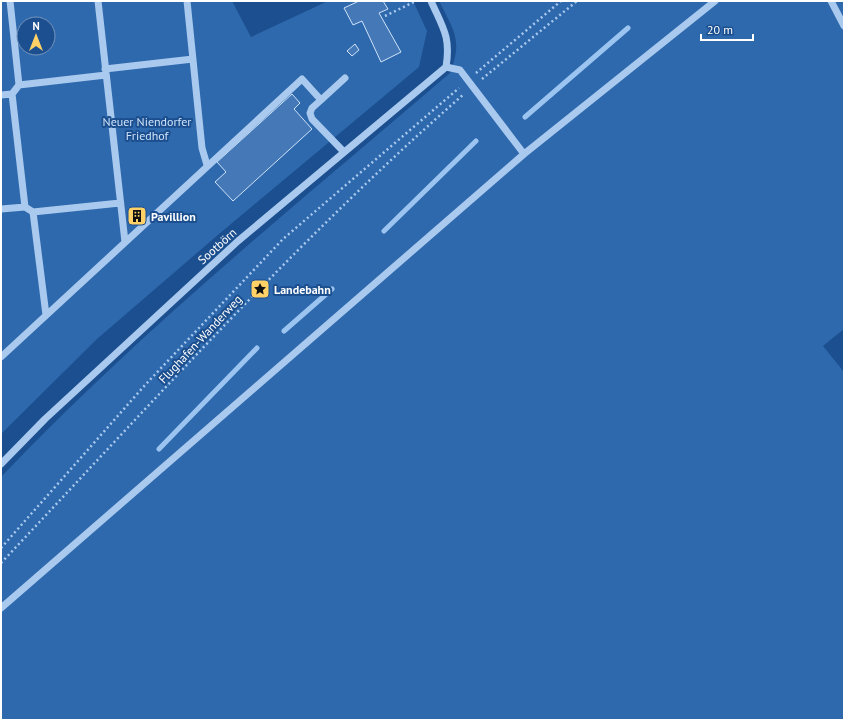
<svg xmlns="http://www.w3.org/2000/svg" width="845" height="721" viewBox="0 0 845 721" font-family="'PT Sans',sans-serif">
<rect width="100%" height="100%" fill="#1b4f8f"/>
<!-- green -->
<path fill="#2e69ad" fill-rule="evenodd" d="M1,1H232L251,37L328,1H413L427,31L419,67L219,234L97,339L1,434ZM24,24H48V48H24Z
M439,1H844V329L823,346L844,372V720H1V477C140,331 297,204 450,73C463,40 454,31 439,1Z"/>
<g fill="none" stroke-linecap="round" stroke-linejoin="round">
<!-- stream -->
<path stroke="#9cc4f0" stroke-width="5" d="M525,117L628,28
M384,231L476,141
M284,331L332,289
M159,449L257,348"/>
</g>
<!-- building -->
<path fill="#4478b7" stroke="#cfe3fa" d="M359,1H383L388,9L379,13L401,52L381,62L362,21L353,25L344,8Z
M355,44L359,50L352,56L347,51Z
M292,94L300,103L294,109L312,129L233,201L215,182L226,172L217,162Z
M131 215a6 6 0 1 1 12 0a6 6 0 1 1-12 0Z"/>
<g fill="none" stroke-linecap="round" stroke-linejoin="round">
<!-- path -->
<path stroke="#a9c9ee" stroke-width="2.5" stroke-dasharray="2 3" stroke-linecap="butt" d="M385,16L416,1
M476,73L561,1
M482,79L577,1
M1,548L146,384L283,239L459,88
M1,563C152,403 298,239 464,94"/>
<!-- minor -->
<path stroke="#a9c9ee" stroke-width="7" d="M10,1L19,85
M98,1L125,242
M187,1L202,148L207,165
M831,1L844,26
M446,67L460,70L524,154
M105,69L193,59
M12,94L25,207L33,212
M1,95L12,94L19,85L106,75
M321,100L345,78
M1,209L25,207
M46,315L33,212L120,203
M1,357L302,79L321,100L312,108L310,113L312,119L344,152
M1,464L45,419L238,241L446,67C451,37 443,28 431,1
M1,608L524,154L715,1"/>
</g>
<!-- icons -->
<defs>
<g id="building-square" transform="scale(1)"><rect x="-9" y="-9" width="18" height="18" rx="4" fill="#ffd166" stroke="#1b4f8f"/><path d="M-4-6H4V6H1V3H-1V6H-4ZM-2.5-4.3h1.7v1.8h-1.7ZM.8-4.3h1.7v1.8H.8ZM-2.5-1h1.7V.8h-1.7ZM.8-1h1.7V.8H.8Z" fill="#111"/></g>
<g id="sight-square" transform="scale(1)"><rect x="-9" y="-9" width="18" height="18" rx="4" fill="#ffd166" stroke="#1b4f8f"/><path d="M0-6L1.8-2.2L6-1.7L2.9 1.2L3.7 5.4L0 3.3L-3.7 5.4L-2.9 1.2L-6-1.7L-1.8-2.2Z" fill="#111"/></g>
</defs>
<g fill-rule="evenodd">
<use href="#building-square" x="137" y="216"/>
<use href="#sight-square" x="260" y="289"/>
</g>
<g text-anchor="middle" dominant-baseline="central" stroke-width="4" stroke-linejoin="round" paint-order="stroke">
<!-- park labels -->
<g font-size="12" fill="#cfe3fa" stroke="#1b4f8f">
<text x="147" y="121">Neuer Niendorfer<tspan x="147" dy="14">Friedhof</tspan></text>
</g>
<!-- poi labels -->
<g font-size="12" font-weight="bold" fill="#fff" stroke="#1b4f8f" text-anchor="start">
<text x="151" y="216">Pavillion</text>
<text x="274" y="289">Landebahn</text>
</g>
<!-- street labels -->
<g font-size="12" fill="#fff" stroke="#1b4f8f">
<text transform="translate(217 246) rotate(-42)">Sootbörn</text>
<text transform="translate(200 339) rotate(-47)">Flughafen-Wanderweg</text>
</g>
</g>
<!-- border -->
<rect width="845" height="721" fill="none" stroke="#ffffff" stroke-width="4"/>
<!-- north arrow -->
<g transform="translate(36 36)"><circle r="19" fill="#1b4f8f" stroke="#7695bc"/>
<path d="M0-3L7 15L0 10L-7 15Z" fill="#ffd166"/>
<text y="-6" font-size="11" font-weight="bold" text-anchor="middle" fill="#ffffff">N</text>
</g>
<!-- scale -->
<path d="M701 34v6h52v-6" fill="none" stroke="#ffffff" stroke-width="2"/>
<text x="707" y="34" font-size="12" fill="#ffffff" stroke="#1b4f8f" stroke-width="3" paint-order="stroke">20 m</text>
</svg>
